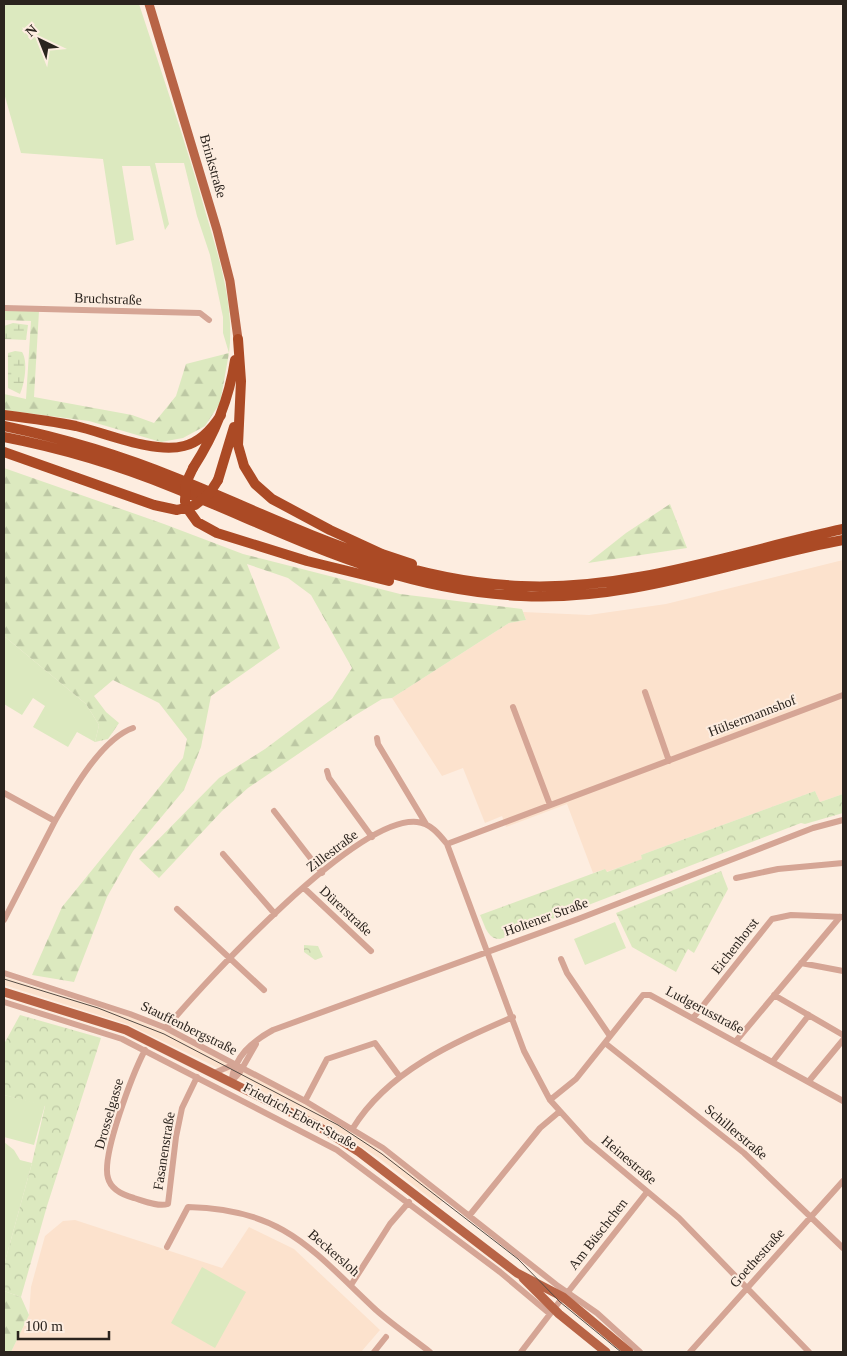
<svg xmlns="http://www.w3.org/2000/svg" width="847" height="1356" viewBox="0 0 847 1356" font-family="Georgia,serif">
<defs>
<pattern id="forest-firs" width="22" height="20" patternUnits="userSpaceOnUse" patternTransform="scale(1.25)"><rect width="22" height="20" fill="#dce9bf"/><path d="M5 1l3.5 6h-7zM16 11l3.5 6h-7z" fill="#bdc8a4"/></pattern>
<pattern id="wetland-marsh" width="20" height="14" patternUnits="userSpaceOnUse" patternTransform="scale(1.25)"><rect width="20" height="14" fill="#dce9bf"/><path d="M1 5h8M5 5V1M11 12h8M15 12V8" fill="none" stroke="#bdc8a4"/></pattern>
<pattern id="park-crowns" width="20" height="18" patternUnits="userSpaceOnUse" patternTransform="scale(1.25)"><rect width="20" height="18" fill="#dce9bf"/><path d="M2 6a3 3 0 1 1 6 0M12 15a3 3 0 1 1 6 0" fill="none" stroke="#bdc8a4"/></pattern>
</defs>
<rect width="100%" height="100%" fill="#fdede0"/>
<!-- built -->
<path fill="#fce2cd" d="M843,560V794L820,802L815,791L641,855L643,859L606,872L605,869L593,873L567,804L506,827L502,816L485,823L463,768L442,776L392,698L509,623L526,620L523,612L589,615L666,604Z
M4,977L130,1017L181,1038L315,1110L366,1140L444,1199L439,1205L379,1158L335,1130L212,1065L127,1024L4,985Z
M75,1220L222,1268L249,1227L294,1249L380,1330L361,1352H11L29,1315L31,1287L45,1236L63,1221Z"/>
<!-- green -->
<path fill="#dce9bf" d="M4,4H139C162,74 186,143 206,214C219,258 235,307 229,353L223,333V317L210,255L197,216L184,163H155L169,224L165,230L150,166H122L134,240L116,245L103,159L21,153L4,93Z
M4,636L86,704L99,725L95,742L77,732L68,747L33,727L45,706L33,698L22,715L4,704Z
M615,922L626,948L585,965L574,939Z
M4,1095L45,1105L34,1145L4,1137Z
M4,1142L14,1150L20,1160L32,1163L4,1265Z
M202,1267L246,1292L215,1348L171,1323Z"/>
<!-- forest -->
<path fill="url(#forest-firs)" d="M4,310L39,311L34,397L132,415L154,423L176,396L186,364L229,353L220,403L205,426L183,438L161,442L89,421L4,410V394L26,399L31,321L4,320Z
M4,468L164,524L243,554L400,594L522,609L526,620L509,623L392,698L382,699L354,716L248,788L222,811L159,878L139,859L219,778L265,749L332,699L352,668L311,595L288,578L247,564L280,648L211,696L201,747L184,790L133,851L107,897L74,982L32,975L62,907L183,758L187,739L159,703L113,680L94,696L106,712L119,723L108,739L95,742L99,725L86,704L4,636Z
M670,504L687,548L588,563L626,533Z
M4,1291L21,1297L29,1315L11,1352H4Z"/>
<!-- wetland -->
<path fill="url(#wetland-marsh)" d="M13,323L28,325L26,340L4,339V326Z
M15,351L22,352C28,361 25,383 20,394L8,388V353Z"/>
<!-- park -->
<path fill="url(#park-crowns)" d="M815,791L820,802L843,794V813L805,824L801,823L500,939C487,939 485,925 480,915L605,869L607,872L642,859L641,855Z
M721,871L728,889L694,953L688,949L676,972L632,947L616,913Z
M304,945L318,946L323,957L315,960L304,952Z
M20,1015L101,1038L47,1206L21,1297L4,1291V1265L32,1163L45,1106L4,1095V1044Z"/>
<g fill="none" stroke-linecap="round" stroke-linejoin="round">
<!-- minor -->
<path stroke="#d5a595" stroke-width="6" d="M4,308L200,313L209,320
M645,692L669,761
M513,707L550,805
M377,738L378,744L426,824
M327,771L329,778L372,837
M4,793L55,821L4,920
M274,811L322,873
M55,821C71,793 101,739 133,728
M447,844L843,695
M223,854L275,914
M736,878L778,869L843,863
M304,888L371,951
M177,909L264,990
M561,959L567,973L610,1036
M801,963L843,971
M4,973L130,1014L166,1028L305,1101L383,1148L558,1286L597,1313L640,1352
M774,995L843,1035
M4,1002L122,1039L337,1150L500,1272L550,1314
M693,1018L772,919L791,915L843,917
M166,1028C205,982 356,816 417,822C430,823 439,834 447,844L524,1051L550,1100L587,1141L679,1218L809,1352
M736,1041L840,917
M605,1043L744,1153L843,1248
M145,1050C133,1073 101,1156 108,1178C111,1190 123,1195 134,1198C144,1201 158,1207 168,1204L176,1137L182,1108L197,1077
M773,1061L809,1015
M214,1073L235,1064
M809,1081L843,1040
M231,1082C235,1056 251,1042 273,1030L578,919L813,828L843,820
M231,1082L240,1072L256,1044
M550,1100L576,1079L639,1000L643,995H650L843,1101
M305,1101L327,1059L375,1043L400,1077
M353,1128C388,1071 453,1043 513,1017
M469,1216L540,1128L559,1112
M167,1247L188,1207C284,1209 312,1250 376,1310C393,1325 412,1338 430,1352
M351,1285L390,1224L409,1202
M568,1292L647,1192
M374,1352L386,1337
M521,1352L563,1297
M690,1352L843,1181"/>
<!-- major -->
<path stroke="#b86446" stroke-width="9" d="M149,4L217,230L230,281L238,339
M4,992L126,1030L316,1125L359,1152L517,1273L563,1297L629,1352
M523,1278L559,1314L606,1352"/>
<!-- highway -->
<path stroke="#ab4a25" stroke-width="10" d="M238,339L241,381L238,445L244,466L255,484L272,499L330,530L382,554L412,564
M4,415C28,418 52,421 76,426C106,433 154,454 184,446C201,442 212,429 221,415
M4,426C62,438 120,455 176,478C293,525 391,580 521,586C631,591 736,552 843,529
M4,437C61,448 118,465 172,487C292,535 386,589 521,596C632,602 735,560 843,540
M4,452L154,505L177,510L192,506
M193,468C215,434 229,400 235,360
M218,480L234,427
M185,501L187,508L197,522L217,533L307,561L389,581"/>
<!-- tram -->
<path stroke="#544b44" stroke-width="1" d="M4,979L98,1008L164,1034L338,1125L382,1154L518,1259L560,1302L621,1352"/>
<!-- highway-bridge -->
<path stroke="#ab4a25" stroke-width="10" d="M185,501L186,483L193,468
M195,505L209,494L218,480"/>
</g>
<g text-anchor="middle" dominant-baseline="central" stroke-width="4" stroke-linejoin="round" paint-order="stroke">
<!-- street labels -->
<g font-size="14" fill="#2b241e" stroke="#fdede0">
<text transform="translate(213 166) rotate(74)">Brinkstraße</text>
<text transform="translate(108 299) rotate(2)">Bruchstraße</text>
<text transform="translate(752 716) rotate(-21)">Hülsermannshof</text>
<text transform="translate(332 851) rotate(-37)">Zillestraße</text>
<text transform="translate(346 911) rotate(43)">Dürerstraße</text>
<text transform="translate(546 917) rotate(-20)">Holtener Straße</text>
<text transform="translate(735 946) rotate(-52)">Eichenhorst</text>
<text transform="translate(705 1010) rotate(28)">Ludgerusstraße</text>
<text transform="translate(189 1028) rotate(26)">Stauffenbergstraße</text>
<text transform="translate(109 1114) rotate(-74)">Drosselgasse</text>
<text transform="translate(300 1116) rotate(28)">Friedrich-Ebert-Straße</text>
<text transform="translate(736 1132) rotate(40)">Schillerstraße</text>
<text transform="translate(164 1151) rotate(-81)">Fasanenstraße</text>
<text transform="translate(629 1160) rotate(40)">Heinestraße</text>
<text transform="translate(598 1234) rotate(-52)">Am Büschchen</text>
<text transform="translate(334 1253) rotate(41)">Beckersloh</text>
<text transform="translate(757 1258) rotate(-48)">Goethestraße</text>
</g>
</g>
<!-- border -->
<rect width="847" height="1356" fill="none" stroke="#2b241e" stroke-width="10"/>
<!-- north arrow -->
<g transform="translate(40 40) rotate(317)" stroke="#fdede0" stroke-width="4" paint-order="stroke">
<path d="M0-4L9 19L0 12L-9 19Z" fill="#2b241e"/>
<text y="-8" font-size="14" font-weight="bold" text-anchor="middle" fill="#2b241e">N</text>
</g>
<!-- scale -->
<path d="M18 1331v8h91v-8" fill="none" stroke="#2b241e" stroke-width="2.5"/>
<text x="25" y="1331" font-size="15" fill="#2b241e" stroke="#fdede0" stroke-width="4" paint-order="stroke">100 m</text>
</svg>
